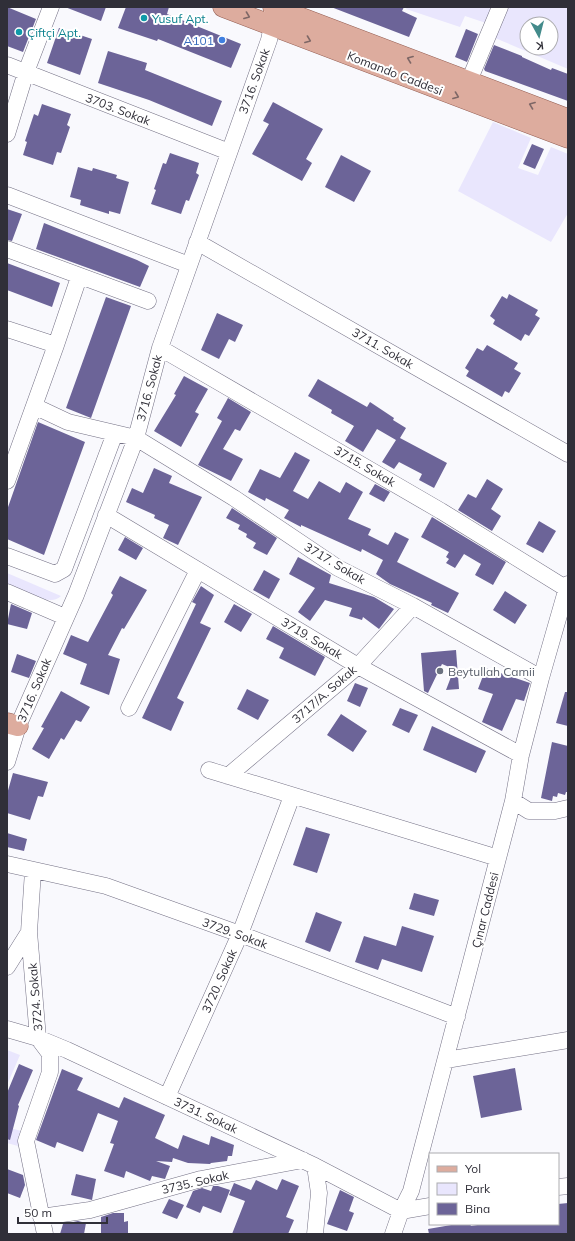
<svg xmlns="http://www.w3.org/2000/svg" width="575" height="1241" viewBox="0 0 575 1241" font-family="Mulish,sans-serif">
<rect width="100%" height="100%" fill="#f9f9fd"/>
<!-- green -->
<path fill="#e9e6fd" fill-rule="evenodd" d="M407,7H492L486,23L465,16L460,27L406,9Z
M507,7H568V69L495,38ZM527,24H551V48H527Z
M493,122L531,138L518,168L538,175L551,147L568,154V213L551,242L458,191Z
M7,573L61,596C50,608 20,589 7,584Z
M7,1050L20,1055L7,1085Z
M7,1127L21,1131L18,1146L7,1143Z"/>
<!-- building -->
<path fill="#6c6498" d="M7,7L36,19L23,52L7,46Z
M65,7H106L101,21Z
M126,7H169L167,14L241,44L231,68L158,39L157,41L118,28Z
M331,7H404L402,11L417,18L409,37Z
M59,28L92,39L80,75L47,63Z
M466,29L478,34L467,62L455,57Z
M494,45L522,56V57L551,70L552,68L568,74V101L485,71L484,69Z
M108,51L147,63L145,70L222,101L212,126L149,100L98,83Z
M273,102L323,129L306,159L312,163L302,181L252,154L269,124L263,121Z
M42,104L71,114L67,125L70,127L61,153L57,152L53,165L23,155L27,142L25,141L34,114L38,116Z
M532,144L544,149L535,169L523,164Z
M170,153L199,163L196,173L199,175L189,201L186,200L181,214L151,204L156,190L154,189L163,163L166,164Z
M341,155L371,171L354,202L325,187Z
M78,167L92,171L93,168L117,175L116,178L129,182L120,214L109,211V214L80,205L81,200L70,197Z
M7,209L22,214L12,241L7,240Z
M44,223L137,260L149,266L140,287L36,249Z
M7,263L60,283L52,307L7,290Z
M509,294L538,310L535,315L540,318L529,336L525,334L521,341L493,324L495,320L490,316L502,296L507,299Z
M106,297L131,306L91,418L66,408Z
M217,313L243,325L235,342L229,339L219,359L201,350Z
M487,345L518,363L514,369L521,373L509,393L505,391L502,397L466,376L469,371L465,368L477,348L483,351Z
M184,376L208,389L195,412L199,414L181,447L154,431L176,395L174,394Z
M318,379L367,407L370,402L394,418L393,420L406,428L400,438L447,463L434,488L419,480L422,474L399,462L394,469L382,462L396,440L377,429L363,452L345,441L354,426L331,413L332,410L308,396Z
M228,398L251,412L240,431L235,429L223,449L243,459L231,481L198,465L222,421L217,418Z
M38,422L85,442L44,555L7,539V510Z
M295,452L310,460L293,491L308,499L319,481L340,493L346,482L363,492L348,519L371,529L368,535L388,545L395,532L409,539L397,562L459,593L448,613L431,605L432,603L390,584L376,574L383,560L362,549L361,552L301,525V527L284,518L289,510L266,498L265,501L248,492L260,469L280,478Z
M154,468L172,476L169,483L202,497L178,545L163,538L169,525L154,518L155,515L126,502L132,488L143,493Z
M487,479L503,489L491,509L501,516L492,531L458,510L468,494L476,498Z
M375,484L390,492L384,502L369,494Z
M232,508L277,538L267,555L253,548L256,543L246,537L247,534L238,529L240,525L226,518Z
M432,517L506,562L493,585L475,575L481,564L464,554L455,568L446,563L449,559L446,557L449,552L421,537Z
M539,521L556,531L543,553L526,544Z
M125,537L143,548L136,560L118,550Z
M298,557L331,575L329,583L374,597L394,609L379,629L363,617L362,620L349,616L352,608L325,600L310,621L298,612L315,588L289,574Z
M264,570L280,579L269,599L253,590Z
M120,576L147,590L124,629L122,628L108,655L120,659L109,695L80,684L87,664L63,654L71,635L88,642L113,595L111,593Z
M201,586L214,595L200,623L211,628L177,698L184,702L171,731L142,718L196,604L192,602Z
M505,591L527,605L515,624L493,610Z
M11,604L32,613L27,629L7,624Z
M234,604L252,614L241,632L224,622Z
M273,626L325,657L315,676L279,658L284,648L266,639Z
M456,650L459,689L446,690L454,669L442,664L428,693L424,691L421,653Z
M17,654L36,661L29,678L11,672Z
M486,668L530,683L524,701L516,699L502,731L482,722L493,694L478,689Z
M355,683L368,688L360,707L347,701Z
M247,689L269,700L258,720L237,709Z
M61,691L90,707L81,722L76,720L64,740L61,738L49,759L32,749L44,728L41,727Z
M565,692H568V726L556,723Z
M400,708L418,715L409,733L392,725Z
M341,714L367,731L353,752L327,735Z
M432,726L486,751L476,773L423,750Z
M552,742L568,746V792H566L565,795L558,793L557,797L553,796L552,801L541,798Z
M13,773L48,782L43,797L38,796L30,820L7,813V794Z
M306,827L330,834L317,873L293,865Z
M7,833L27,839L24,851L7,847Z
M414,893L439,900L434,916L409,909Z
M316,912L342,922L330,952L305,942Z
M402,926L434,936L422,972L382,959L378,970L355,962L364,936L396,946Z
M19,1064L33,1070L18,1105L19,1106L10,1140L7,1139V1093Z
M515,1068L522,1110L481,1118L473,1076Z
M62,1069L83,1078L77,1090L119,1108L124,1097L165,1115L155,1138L178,1149L183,1135L209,1145L211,1136L234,1145L232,1156H228L227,1161L211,1163L210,1164L188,1163L173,1158L172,1162L156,1161L170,1166L165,1179L152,1176L150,1181L126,1171L124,1178L104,1171L114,1144L110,1143L118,1121L98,1113L83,1152L57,1142L55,1148L36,1140Z
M7,1169L23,1175L25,1185L20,1198L7,1193Z
M76,1174L96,1179L92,1200L71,1195Z
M282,1179L299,1186L286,1217L294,1220L288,1234H232L245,1201L229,1195L234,1183L251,1190L256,1180L277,1190Z
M213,1186H218L230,1190L221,1213L203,1206L200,1213L186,1207L193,1191L202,1188L211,1191Z
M340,1190L354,1197L349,1211L354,1213L347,1231L327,1224Z
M169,1199L184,1205L177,1219L162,1213Z
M568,1203V1234H429L428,1229L457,1224H470L471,1226L484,1224H558V1204Z
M113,1213H124V1222L128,1221V1234H101V1217Z
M78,1221L86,1223L84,1234H60L63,1224Z"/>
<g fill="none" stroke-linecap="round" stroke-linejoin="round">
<!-- minor casing -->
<g stroke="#747185" stroke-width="17">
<path id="minor" d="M7,65L229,152
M469,81L500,7
M7,134L26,72L51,7
M7,195L189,265
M197,242L568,454
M7,249L148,301
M7,329L56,345L7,481
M56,345L79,277
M160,348L441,511L567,589
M34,406L68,422L136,438L234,498L338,568L413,606L541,678
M106,515L358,666L521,755
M7,556L55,574L64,569L115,433
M7,592L65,617
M129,708L198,570
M7,762L18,726L76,595L136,438L160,348L269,40L272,26L271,15
M209,770L498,858
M228,776L358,666L413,606
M513,801L529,811H555L568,808
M7,864L106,886L240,934L457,1017
M33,871L29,932L38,1038L50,1054V1072L26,1141L45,1234
M7,967L29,932
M7,1029L38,1038L67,1050L315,1166L401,1211L430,1206
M446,1060L568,1040
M167,1097L240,934L292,796
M558,1187L568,1186
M41,1217L90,1210L201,1179L303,1160
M315,1234L319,1193L315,1166
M393,1234L401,1211L411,1191L513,801L521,755L541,678L568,584"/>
</g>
<!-- major casing -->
<g stroke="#925c51" stroke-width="21">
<path id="major" d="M223,7L568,138
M273,7L568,119
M7,723L18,726"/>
</g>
<!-- minor -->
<use href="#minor" stroke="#fff" stroke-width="16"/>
<!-- major -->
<use href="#major" stroke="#ddac9e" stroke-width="20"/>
</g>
<!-- one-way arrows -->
<defs><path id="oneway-chevron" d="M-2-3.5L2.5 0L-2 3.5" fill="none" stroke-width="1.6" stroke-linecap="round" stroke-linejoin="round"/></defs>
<g stroke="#7e6766">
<use href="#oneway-chevron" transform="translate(247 16) rotate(21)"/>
<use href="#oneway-chevron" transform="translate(308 40) rotate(21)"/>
<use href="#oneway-chevron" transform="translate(410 59) rotate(-159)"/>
<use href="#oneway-chevron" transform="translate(456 96) rotate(21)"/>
<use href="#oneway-chevron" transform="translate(532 105) rotate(-159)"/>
</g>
<!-- markers -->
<g fill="#0f9aa8" stroke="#fff" stroke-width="1.5">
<circle cx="144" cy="18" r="4"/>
<circle cx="19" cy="32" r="4"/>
</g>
<circle fill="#3f7fe0" stroke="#fff" stroke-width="1.5" cx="222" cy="40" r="4"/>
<circle fill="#6b7280" stroke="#fff" stroke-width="1.5" cx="440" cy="671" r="4"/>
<g text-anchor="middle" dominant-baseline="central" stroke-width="4" stroke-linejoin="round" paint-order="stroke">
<!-- culture labels -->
<g font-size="12" fill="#0d838f" stroke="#fff" text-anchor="start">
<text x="152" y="18">Yusuf Apt.</text>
<text x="27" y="32">Çiftçi Apt.</text>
</g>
<!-- shop labels -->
<g font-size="12" fill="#366cbe" stroke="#fff" text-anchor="end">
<text x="214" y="40">A101</text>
</g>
<!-- street labels -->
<g font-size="12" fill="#302f38" stroke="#fff">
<text transform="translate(395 73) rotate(21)">Komando Caddesi</text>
<text transform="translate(254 81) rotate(-70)">3716. Sokak</text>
<text transform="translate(118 109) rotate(21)">3703. Sokak</text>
<text transform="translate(383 348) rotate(30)">3711. Sokak</text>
<text transform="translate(149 388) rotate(-75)">3716. Sokak</text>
<text transform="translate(365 466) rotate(30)">3715. Sokak</text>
<text transform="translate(335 563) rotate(31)">3717. Sokak</text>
<text transform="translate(312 638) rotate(31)">3719. Sokak</text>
<text transform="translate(34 690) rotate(-67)">3716. Sokak</text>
<text transform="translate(324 694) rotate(-41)">3717/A. Sokak</text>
<text transform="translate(485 910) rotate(-76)">Çınar Caddesi</text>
<text transform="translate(235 933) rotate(20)">3729. Sokak</text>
<text transform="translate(219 981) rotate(-66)">3720. Sokak</text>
<text transform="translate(35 997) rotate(-95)">3724. Sokak</text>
<text transform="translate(206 1115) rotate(25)">3731. Sokak</text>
<text transform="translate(195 1182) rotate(-13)">3735. Sokak</text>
</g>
<!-- worship labels -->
<g font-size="12" fill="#5b616d" stroke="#fff" text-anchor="start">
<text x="448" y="671">Beytullah Camii</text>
</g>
</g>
<!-- border -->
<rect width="575" height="1241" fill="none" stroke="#302f38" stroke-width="16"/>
<!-- legend -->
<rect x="429" y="1153" width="130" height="72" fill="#ffffff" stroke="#acacaf"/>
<rect x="437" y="1166" width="20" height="6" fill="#ddac9e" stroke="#acacaf"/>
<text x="465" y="1173" font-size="12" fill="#302f38">Yol</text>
<rect x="437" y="1183" width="20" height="12" fill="#e9e6fd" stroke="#acacaf"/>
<text x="465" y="1193" font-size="12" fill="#302f38">Park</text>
<rect x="437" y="1203" width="20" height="12" fill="#6c6498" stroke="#acacaf"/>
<text x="465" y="1213" font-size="12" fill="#302f38">Bina</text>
<!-- north arrow -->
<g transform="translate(539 36) rotate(173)"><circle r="19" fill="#ffffff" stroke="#acacaf"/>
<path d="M0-3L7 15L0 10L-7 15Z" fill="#438b8b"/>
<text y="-6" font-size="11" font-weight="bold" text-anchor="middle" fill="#302f38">K</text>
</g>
<!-- scale -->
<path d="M18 1217v6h89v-6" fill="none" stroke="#302f38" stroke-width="2"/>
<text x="24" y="1217" font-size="12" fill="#302f38" stroke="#ffffff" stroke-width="3" paint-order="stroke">50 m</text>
</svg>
